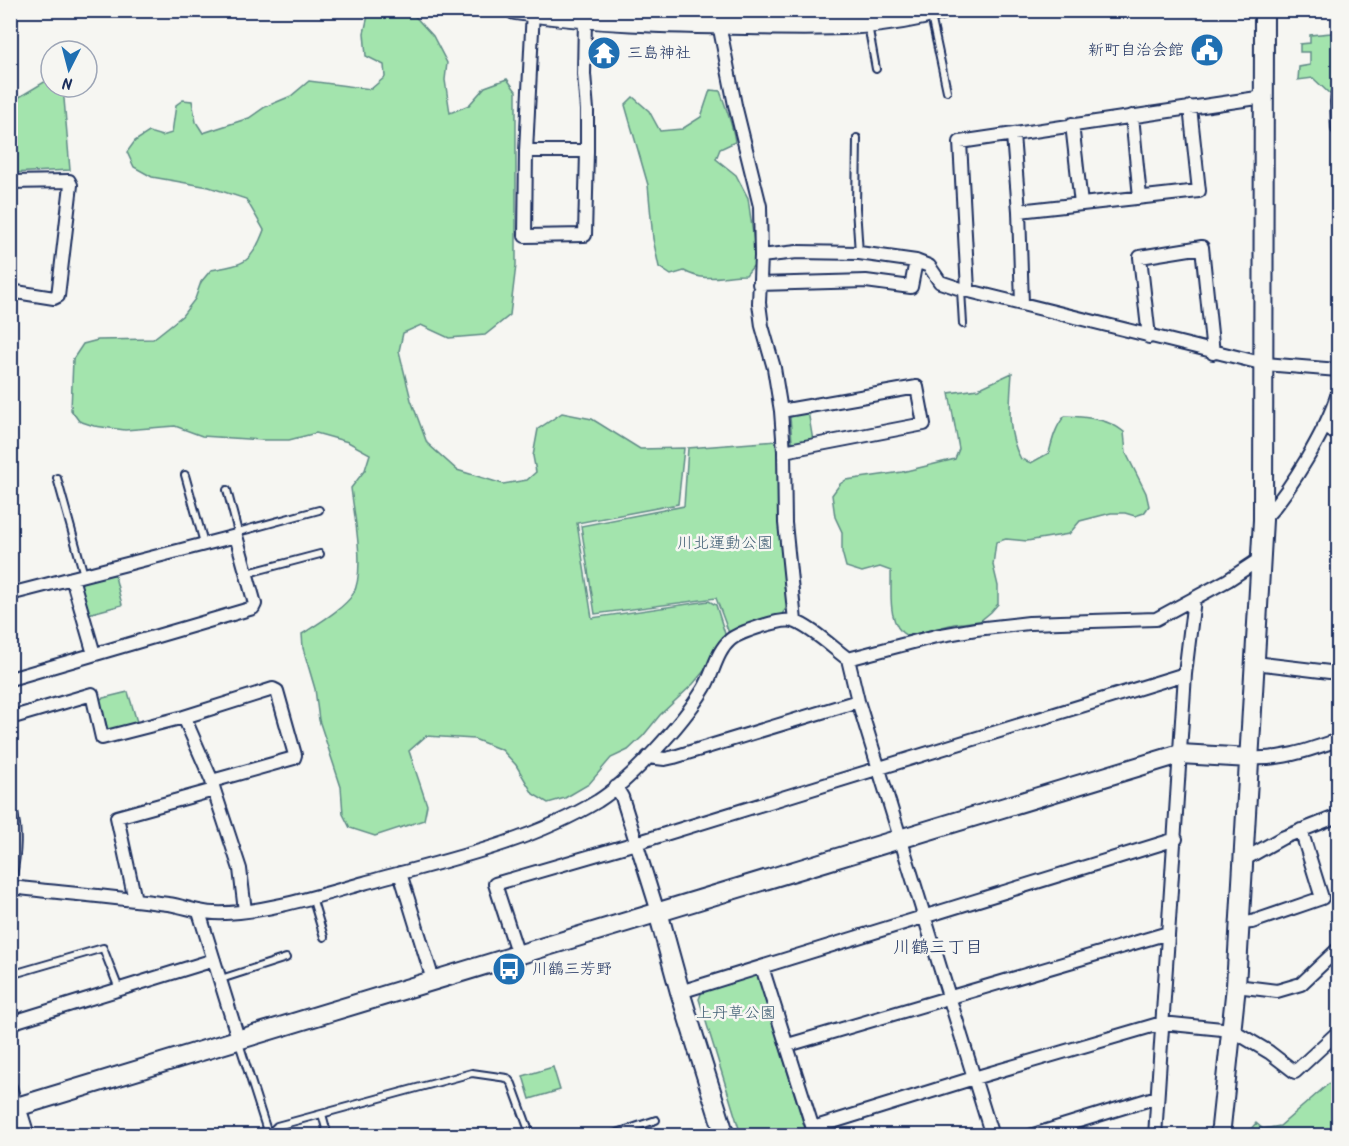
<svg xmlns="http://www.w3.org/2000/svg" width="1349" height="1146" viewBox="0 0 1349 1146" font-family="Kalam,'Klee One',sans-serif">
<rect width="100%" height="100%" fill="#f6f6f2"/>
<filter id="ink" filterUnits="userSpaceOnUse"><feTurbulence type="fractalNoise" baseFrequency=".0167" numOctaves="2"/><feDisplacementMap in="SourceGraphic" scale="12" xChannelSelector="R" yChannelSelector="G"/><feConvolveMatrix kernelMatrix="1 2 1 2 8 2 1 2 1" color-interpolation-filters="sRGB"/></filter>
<g filter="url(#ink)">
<!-- green -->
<path fill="#a3e4ad" stroke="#5f8a86" stroke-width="1.5" d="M369,11H410L433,36L447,63L445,80L450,113L469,105L485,87L507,79L516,91V265L510,315L485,335L449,338L421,325L403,333L399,351L411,400L427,443L457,470L503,484L527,480L536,472L533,456L538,429L562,413L592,419L640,449L684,448L678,504L577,523L592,618L709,601L716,605L726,637L709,665L693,684L660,715L643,736L628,750L611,758L589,784L565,798L548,803L533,794L516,765L502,750L474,739L426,736L409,751L427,805L424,820L375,836L350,828L343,814L341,787L319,720L315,689L303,648L302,634C316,625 345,608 353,594C366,572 354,514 351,488L365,470L370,454L348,442L316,433L289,440H262L202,436L175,426L125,430L94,426L79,421L71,410L73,359L83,344L98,340L153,339L182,316L195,299L201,282L211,270C245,264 251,264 264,230L246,199L209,187L152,177L134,167L127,152L135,141L149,132L162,136L172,133L176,105L183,100L192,101L196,122L203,133L249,118L265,107L291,96L309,81L371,89L385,77L384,65L366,56L364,33Z
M1332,30H1338V61L1332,96L1313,78L1298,80L1299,67L1310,65V52H1300V44L1310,43V35L1331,33Z
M51,78V87H63L70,170L11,173V102Z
M710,90L720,91C726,108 733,125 735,142L720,149L716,159L736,175L748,198L755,249L754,265L746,275C722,275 706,283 684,271L671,275L659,267L653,239L648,185L625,105L633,97L649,111L660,131L682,129L701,117Z
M1012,373C1010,402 1006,433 1021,459L1031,463L1049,453C1052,441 1056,425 1065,416C1086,417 1108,418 1124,432L1126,453L1146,493L1149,506L1144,513L1135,516L1125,513H1111L1080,521L1069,534L1027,541L1006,539L996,542L993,565L998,586V604L991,612L980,621L954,624L907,636C886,624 892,591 891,571L880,567L862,572L846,567L842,552V532L835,517L832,495L840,484L846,480L902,472L955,459L959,449L949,393L978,389Z
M808,411L813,441L797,444L792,441L790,417L794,413Z
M777,441L780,530L788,606L782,614L729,633L716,598L595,614L581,526L684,506L688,448Z
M114,572L122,605L88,614L80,586L84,580Z
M128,692L137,722L108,730L99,699Z
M753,973L758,975L807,1135H741L699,999L703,989Z
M553,1067L560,1090L530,1099L523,1076Z
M1334,1079L1338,1091V1135H1256L1250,1130L1256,1123L1263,1129L1280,1126Z"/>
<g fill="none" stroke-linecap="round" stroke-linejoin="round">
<!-- lane casing -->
<g stroke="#1b2f5e" stroke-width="10">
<path id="lane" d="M931,16L947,91
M868,25L876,69
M857,138L856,208L859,253
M961,290L963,324
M185,475L204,543
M57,478L84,575
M227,490L238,532
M236,536L238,532L319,510
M248,573L320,554
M312,897L324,937
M10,975L103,948L119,989
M221,979L286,958
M239,1043L268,1134
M322,1114L328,1136
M267,1136L277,1126L472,1073L507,1078L512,1084L531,1136
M608,1136L656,1120"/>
</g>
<!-- street casing -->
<g stroke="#1b2f5e" stroke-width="16">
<path id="street" d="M533,10L526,151H587V110L584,74L585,19
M777,10L780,25
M719,24L735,105L760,206L761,256L759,303L762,326L774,368L781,411L784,451L785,523L795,621
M1338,93L1337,102L1338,129
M1132,116L1140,197
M1072,124L1081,204
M1013,135L1019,211L1022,304
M526,151L525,236L585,235L587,151
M10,182L69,181L71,185L58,296L54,298L10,291
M1019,211L1199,191L1190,107
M761,256L797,252L859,253L916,261L929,266L940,282L961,289L1265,364L1338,370
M759,284L866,281L911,287L916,261
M968,290L960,142L1264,97
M1149,337L1140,257L1202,247L1213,353
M781,411L917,387L924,424L784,451
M1324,426L1338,435
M1263,520C1291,490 1326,431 1338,393
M72,578L94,654
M10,594L236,536L255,604L253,608L10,679
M848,659L858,701L992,1136
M1255,663L1338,673
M10,718L92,694L102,738L184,717
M648,757L665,759L674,757L858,701
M1250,758C1282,760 1309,750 1338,740
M212,781L184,717L273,689L277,691L295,755L294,758L212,781L214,790
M616,787L622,797L658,912
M10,809C16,832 14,853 10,876
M1243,860L1282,838L1338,816
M400,873L433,980
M10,887C63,893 115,897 168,904C184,906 198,913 214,913C258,915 321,895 364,883C443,861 527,844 598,801C631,780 682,724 703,690C713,675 716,652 730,640C739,632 782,618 793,621C810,626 833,648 848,659L936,636L976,629L1029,623L1156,619L1228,580L1260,559
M135,900L117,817L214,790L240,869L245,911
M199,912L238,1038
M1240,923L1252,922L1322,898L1301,830
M518,955L495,884L636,843L1185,674
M762,967L815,1135
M1236,986L1277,991L1301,984L1338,949
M680,992L1176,839
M10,1023L214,960
M788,1045L1168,933
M10,1087L16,1107
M813,1128L974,1078L1162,1023L1232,1030L1269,1052L1295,1072L1338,1032
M1030,1136L1157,1097
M1155,1136L1185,674L1194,599"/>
</g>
<!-- secondary casing -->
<g stroke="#1b2f5e" stroke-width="22">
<path id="secondary" d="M515,10C593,22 668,24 747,25C813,26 878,29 942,10
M658,912L680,992L725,1136
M16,1107L25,1136
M10,1109L1180,754L1250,758
M1220,1136L1236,986L1263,520L1264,10"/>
</g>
<!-- lane -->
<use href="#lane" stroke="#f6f6f2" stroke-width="6"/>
<!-- street -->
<use href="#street" stroke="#f6f6f2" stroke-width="12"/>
<!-- secondary -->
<use href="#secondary" stroke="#f6f6f2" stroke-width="18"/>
</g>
</g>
<!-- icons -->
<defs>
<g id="civic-disc" transform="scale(1.725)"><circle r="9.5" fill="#1f6fb2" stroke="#f6f6f2"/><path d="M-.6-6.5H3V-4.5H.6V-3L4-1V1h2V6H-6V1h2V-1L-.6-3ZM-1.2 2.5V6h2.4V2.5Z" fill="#fff"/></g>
<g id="temple-disc" transform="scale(1.725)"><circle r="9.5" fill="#1f6fb2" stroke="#f6f6f2"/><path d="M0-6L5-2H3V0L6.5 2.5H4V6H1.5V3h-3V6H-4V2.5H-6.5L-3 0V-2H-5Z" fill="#fff"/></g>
<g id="bus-disc" transform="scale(1.725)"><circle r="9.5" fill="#1f6fb2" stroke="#f6f6f2"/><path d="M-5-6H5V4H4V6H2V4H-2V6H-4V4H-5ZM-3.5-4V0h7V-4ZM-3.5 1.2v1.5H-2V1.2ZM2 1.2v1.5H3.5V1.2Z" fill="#fff"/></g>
</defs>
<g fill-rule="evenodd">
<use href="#civic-disc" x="1207" y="50"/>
<use href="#temple-disc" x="604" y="53"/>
<use href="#bus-disc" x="509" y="969"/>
</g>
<g text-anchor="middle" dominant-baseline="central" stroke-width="5" stroke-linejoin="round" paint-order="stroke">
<!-- poi labels -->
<g font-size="16" fill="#1b2f5e" stroke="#f6f6f2" text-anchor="start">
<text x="1184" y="50" text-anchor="end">新町自治会館</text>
<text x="627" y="53">三島神社</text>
<text x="532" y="969">川鶴三芳野</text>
</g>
<!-- park labels -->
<g font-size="16" fill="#3d5c72" stroke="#f6f6f2">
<text x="725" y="543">川北運動公園</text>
<text x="736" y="1013">上丹草公園</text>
</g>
<!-- neighbourhood labels -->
<g font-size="18" fill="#1b2f5e" stroke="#f6f6f2">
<text x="938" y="948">川鶴三丁目</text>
</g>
</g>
<!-- margin -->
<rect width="1349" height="1146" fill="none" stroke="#f6f6f2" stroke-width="36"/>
<rect x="18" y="18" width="1313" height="1110" fill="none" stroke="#1b2f5e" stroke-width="2" filter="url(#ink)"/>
<!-- north arrow -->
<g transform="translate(69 69) rotate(186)"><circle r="28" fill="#f6f6f2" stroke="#9ea6b7" stroke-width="1.5"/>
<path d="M0-4.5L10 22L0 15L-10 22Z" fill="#1f6fb2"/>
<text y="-9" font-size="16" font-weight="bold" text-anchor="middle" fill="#1b2f5e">N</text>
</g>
</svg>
